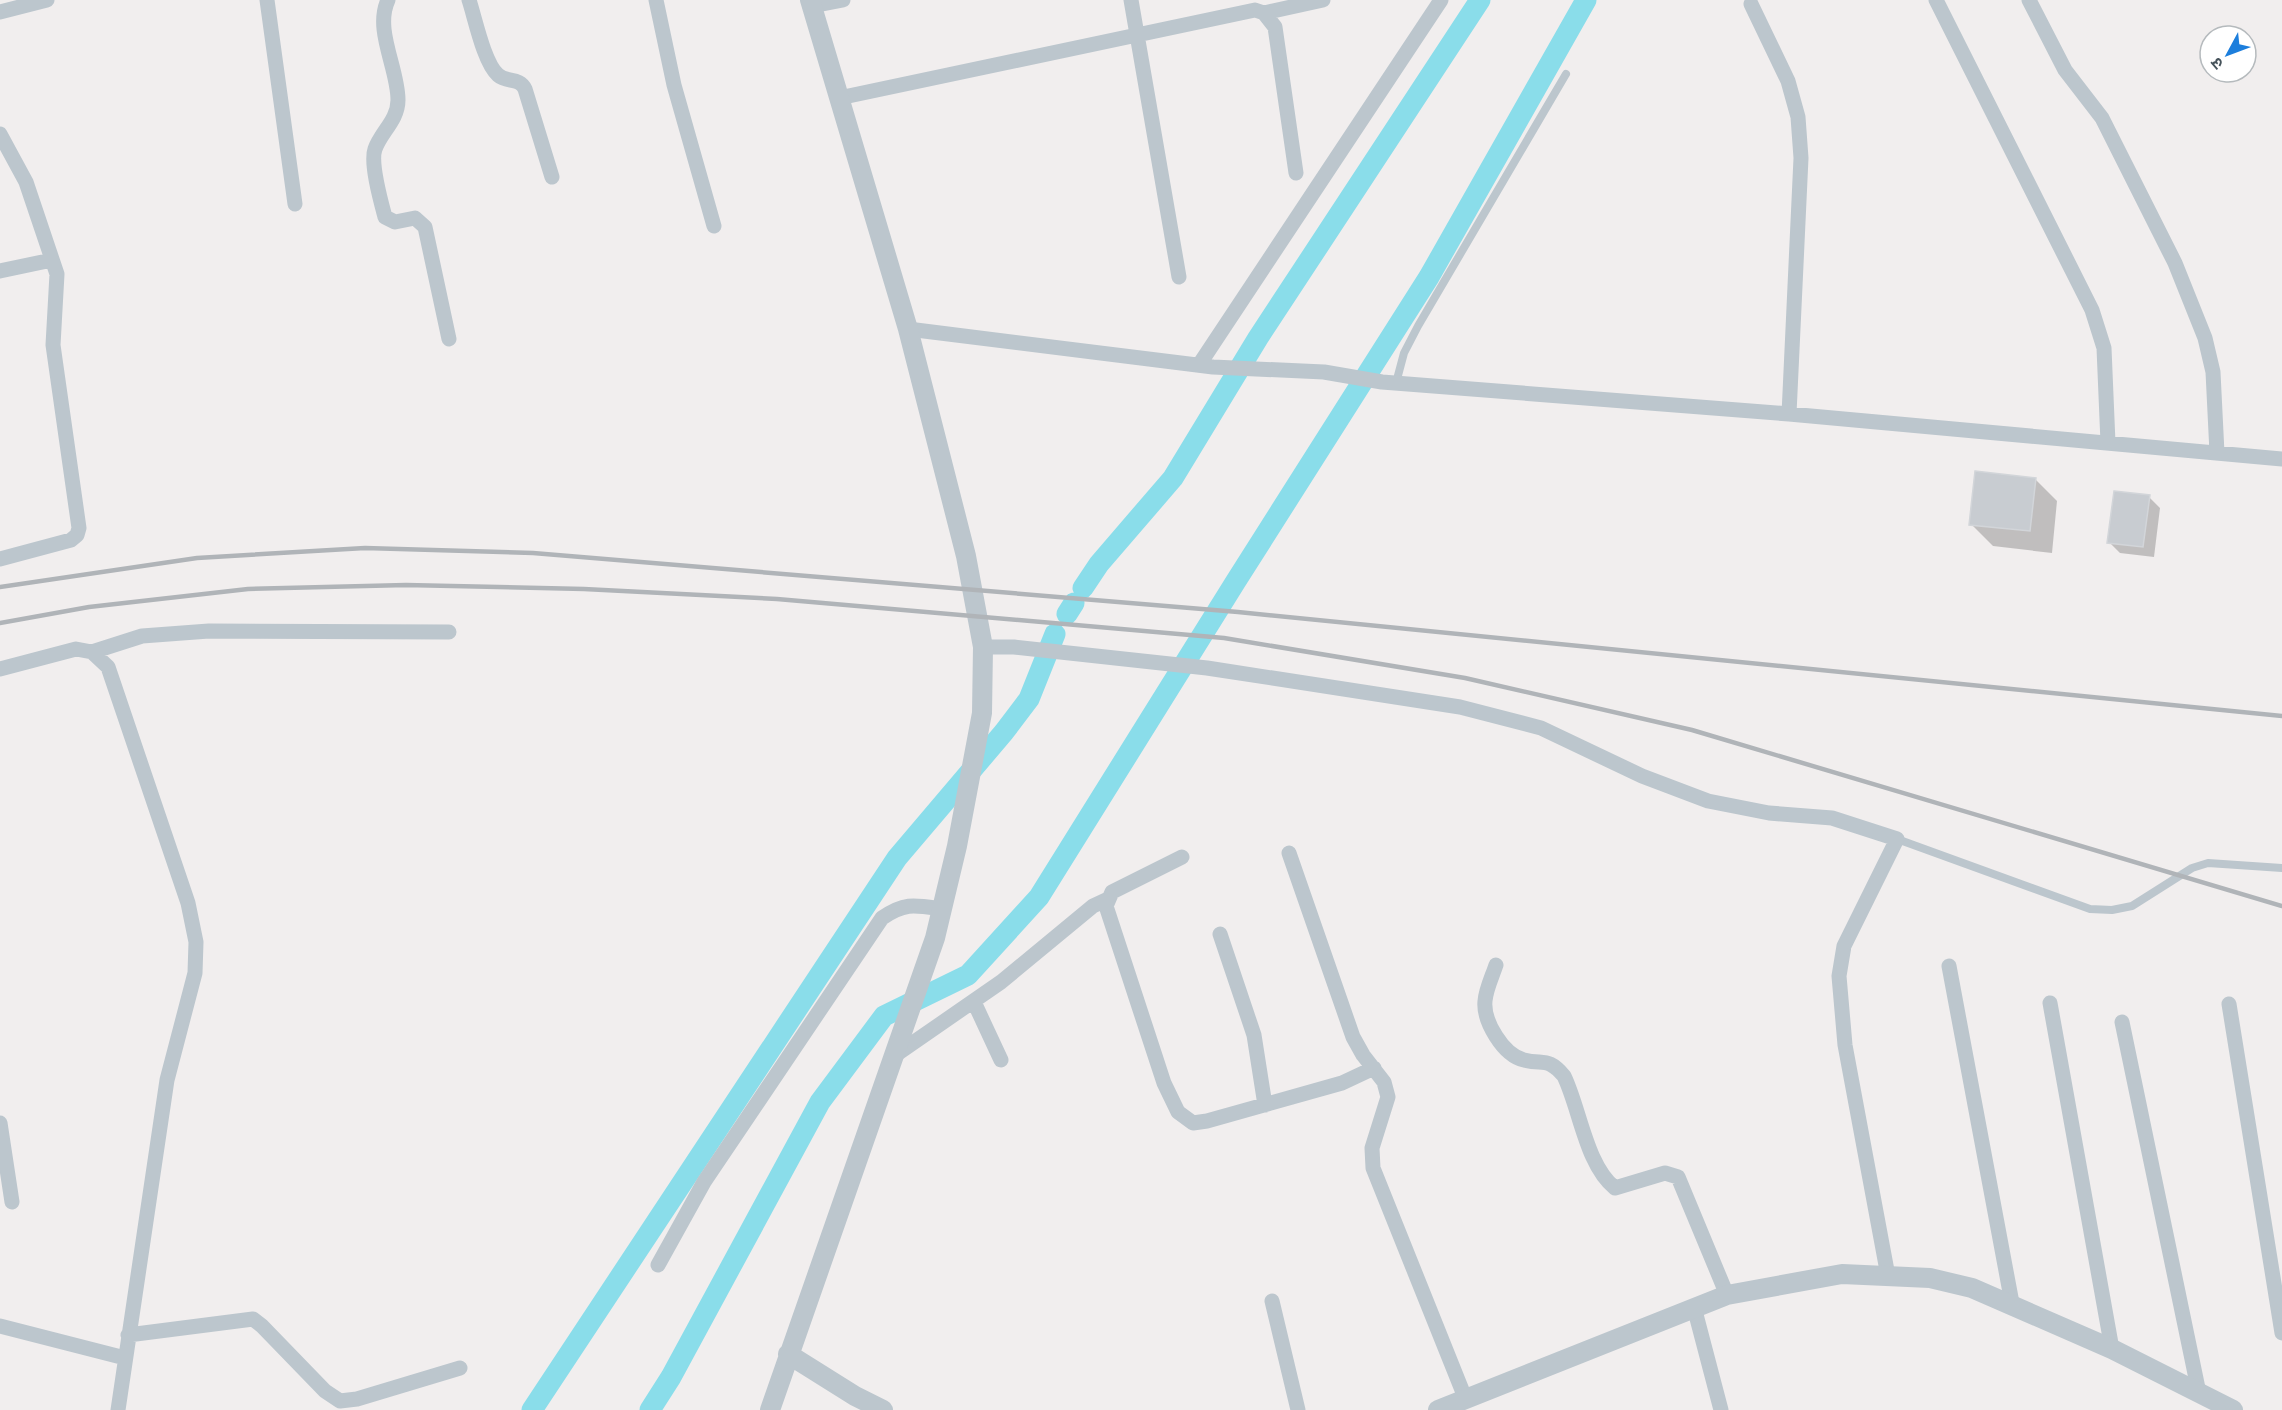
<svg xmlns="http://www.w3.org/2000/svg" width="2282" height="1410" viewBox="0 0 2282 1410" font-family="Roboto,'Noto Sans Devanagari',sans-serif">
<rect width="100%" height="100%" fill="#f1eeee"/>
<!-- shadow -->
<path fill="#0003" d="M2035,479L2057,501L2052,553L1993,546L1971,524Z
M2149,497L2160,508L2154,557L2120,553L2109,542Z"/>
<g fill="none" stroke-linecap="round" stroke-linejoin="round">
<!-- canal -->
<path stroke="#8addea" stroke-width="21" d="M1083,588L1099,564L1173,478L1258,338L1480,0
M1067,614L1074,603
M532,1410L897,858L1004,732L1029,699L1055,634
M650,1410L671,1377L820,1102L884,1016L968,975L1039,897L1236,581L1429,277L1586,0"/>
</g>
<!-- building -->
<path fill="#c8ccd1" stroke="#d2d5d9" stroke-width="1.5" d="M1975,471L2036,478L2030,531L1969,525Z
M2114,491L2150,495L2143,547L2107,543Z"/>
<g fill="none" stroke-linecap="round" stroke-linejoin="round">
<!-- service -->
<path stroke="#bcc6cd" stroke-width="8" d="M1396,383L1404,353L1418,326L1566,74
M1897,839L2090,909L2112,910L2132,906L2192,868L2208,863L2282,868"/>
<!-- minor -->
<path stroke="#bcc6cd" stroke-width="15" d="M267,0L295,204
M388,0C374,30 398,68 398,100C398,120 381,132 375,149C370,163 381,202 385,217L395,222L415,218L425,227L449,339
M469,0C475,18 484,63 498,75C507,83 519,77 525,89L552,177
M656,0L674,85L714,226
M1131,0L1179,277
M1936,0L2092,310L2104,348L2108,443
M2029,0L2065,70L2102,118L2175,263L2205,338L2213,372L2217,453
M1751,4L1788,81L1798,117L1801,158L1789,414
M812,6L843,0
M0,12L47,0
M1264,13L1323,0
M839,98L1255,10L1264,13L1275,27L1296,173
M0,134L26,182L57,274L53,345L79,528L77,535L71,540L0,559
M0,271L52,260
M908,329L1213,367L1324,372L1382,382L1789,414L2282,459
M1199,365L1441,0
M983,647H1014L1207,668L1460,707L1541,728L1642,776L1708,801L1769,813L1832,818L1897,839L1844,946L1839,976L1845,1045L1888,1276
M92,652L142,636L209,631L449,632
M0,669L76,649L92,652L108,667L188,903L196,942L195,973L167,1080L118,1410
M1289,853L1353,1037L1363,1055L1384,1082L1388,1097L1372,1148L1373,1168L1466,1400
M1182,857L1112,892L1106,906L1164,1083L1178,1112L1193,1123L1207,1121L1342,1083L1374,1068
M1220,934L1254,1035L1265,1105
M1496,965C1492,977 1486,989 1485,1001C1483,1021 1503,1055 1524,1060C1544,1065 1548,1057 1564,1076C1580,1109 1586,1165 1615,1188L1665,1173L1678,1177L1727,1295
M1949,966L2012,1303
M974,1002L1001,1060
M2050,1003L2112,1349
M2229,1004L2282,1333
M2122,1022L2199,1393
M894,1056L1001,982L1093,906L1108,899
M0,1123L12,1202
M658,1265L704,1182L882,918C905,902 915,905 942,909
M1272,1301L1298,1410
M1694,1307L1721,1410
M0,1326L125,1358
M128,1335L253,1319L262,1326L325,1391L340,1401L357,1399L460,1368"/>
<!-- tertiary -->
<path stroke="#bcc6cd" stroke-width="20" d="M788,1354L855,1396L883,1410
M770,1410L935,938L957,846L982,713L983,647L966,556L908,329L810,0
M1438,1410L1727,1295L1842,1274L1930,1278L1972,1288L2112,1349L2233,1410"/>
<!-- rail -->
<path stroke="#b0b4b8" stroke-width="4.5" d="M0,587L197,558L365,548L533,553L1238,612L2282,716
M0,623L89,607L248,589L406,585L584,589L777,599L1224,638L1465,678L1692,730L2282,906"/>
</g>
<!-- north arrow -->
<g transform="translate(2228 54) rotate(229)"><circle r="28" fill="#ffffff" stroke="#b5babd" stroke-width="1.5"/>
<path d="M0-4.5L10 22L0 15L-10 22Z" fill="#1c7edc"/>
<text y="-9" font-size="16" font-weight="bold" text-anchor="middle" fill="#46535b">उ</text>
</g>
</svg>
